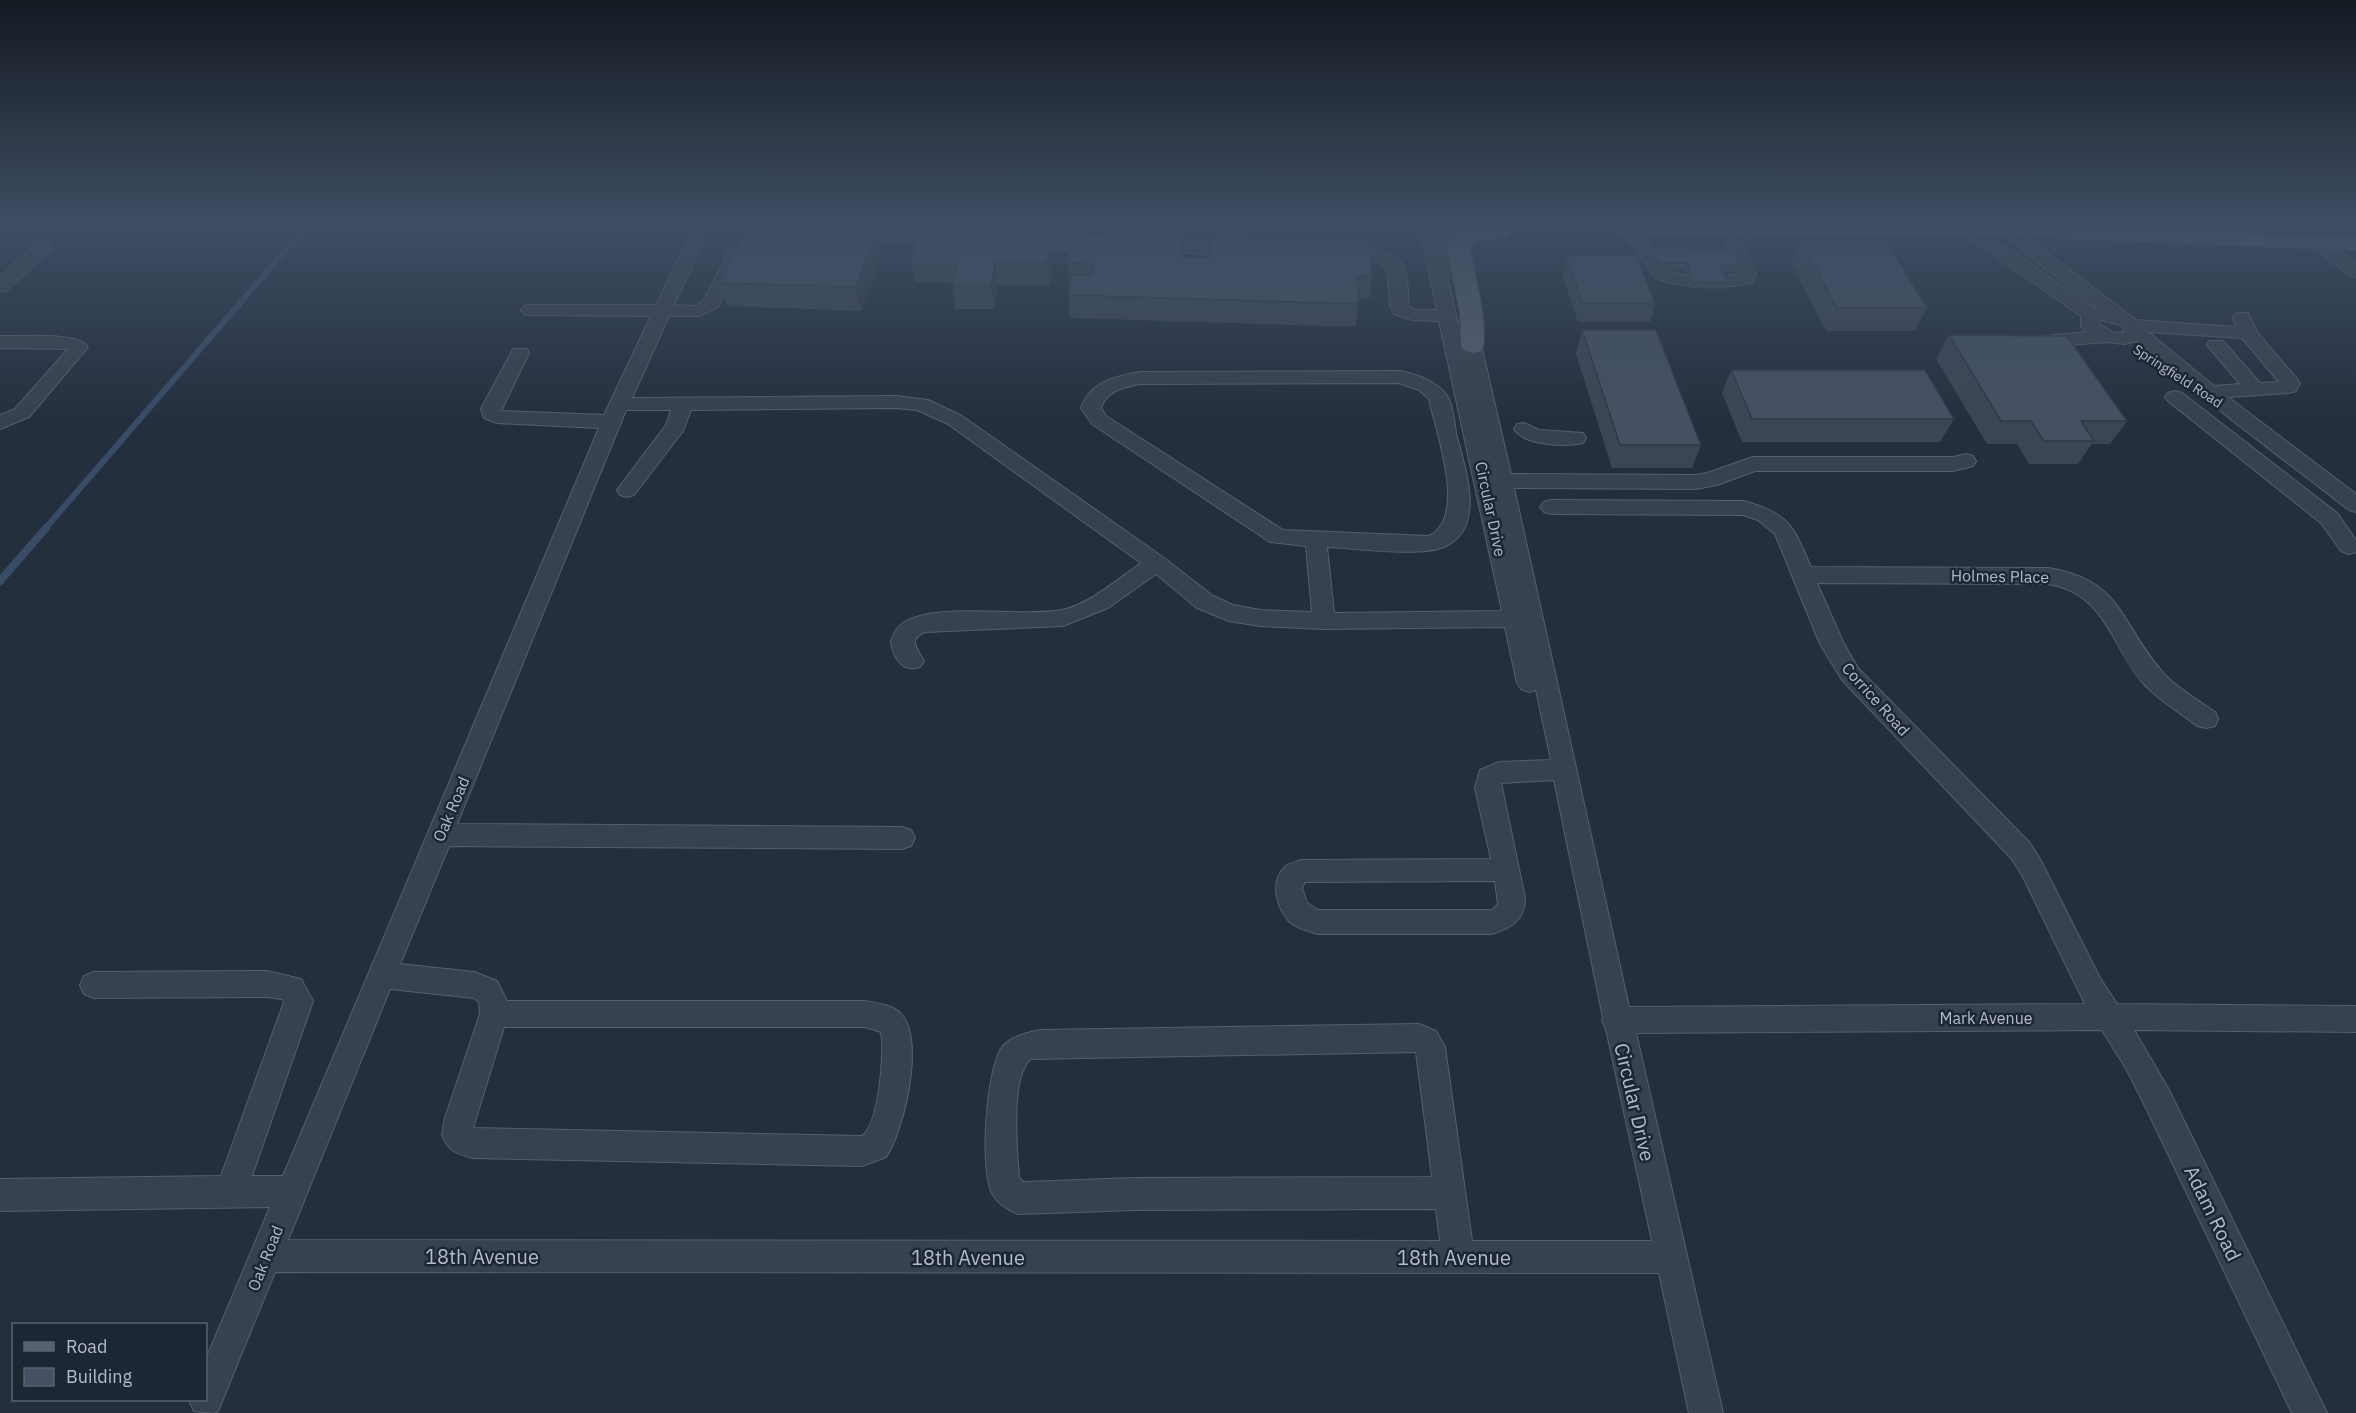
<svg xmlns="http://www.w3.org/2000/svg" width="2356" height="1413" viewBox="0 0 2356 1413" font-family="'IBM Plex Sans',sans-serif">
<rect width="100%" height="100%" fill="#242f3e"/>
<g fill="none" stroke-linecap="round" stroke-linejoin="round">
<!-- stream-far1 -->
<path stroke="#394c67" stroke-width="6" d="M44,530L310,222"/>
<!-- stream -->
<path stroke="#394c67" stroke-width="8" d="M0,581L46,528"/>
<!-- minor casing -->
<g stroke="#565f6c" stroke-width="2">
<path id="minor" d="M696,222H712L674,305L695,306L704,300L729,250H741L744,254L718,307L699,316H669L632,398L895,396L928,400L962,416L1164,558L1213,596L1233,605L1260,610L1312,612L1306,546L1270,542L1092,424L1081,408C1090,382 1116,376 1140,372L1401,371C1417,375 1434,380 1445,393C1453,402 1454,421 1456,433C1464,466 1487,526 1446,546C1423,558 1355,548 1327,547L1334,613L1502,611L1439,321L1412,320L1394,314L1390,305L1387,268L1376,261L1339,259L1333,258L1330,254L1333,250C1353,245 1397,245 1405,269C1409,281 1407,295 1409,307L1415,310H1437L1418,222H1434L1444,265L1436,222H1452L1464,274L1461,278L1455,279L1447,275L1459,329L1458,323L1461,319H1473L1476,323L1511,474L1695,475L1707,473L1753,457H1953L1966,454L1973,456L1976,461L1973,466L1953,471H1755L1717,485L1695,489L1514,488L1629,1007L2085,1004L2022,875L2011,858L1842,680L1820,644L1775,534L1758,520L1743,515L1551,514L1544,512L1540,507L1544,502L1551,500L1744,501C1790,514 1793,526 1811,567L2048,568C2122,580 2119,621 2160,669C2172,685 2198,700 2215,712L2218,719L2215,726L2206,728L2197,726C2180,712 2157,699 2143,683C2111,645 2105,593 2048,584L1817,583L1843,642L1858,668L2029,842L2040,859L2100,978L2117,1004L2356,1006V1032L2134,1030L2169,1090L2327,1413H2292L2147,1110L2127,1070L2102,1030L1636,1033L1723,1413H1689L1659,1273L275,1272L218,1411L214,1413L194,1411L189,1400H206V1359L270,1207L0,1211V1179L221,1176L284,1002L282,999L267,997L94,998L84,994L80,985L84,976L94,972L267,971L301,979L313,1001L252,1176H283L599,428L497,423L484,418L481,409L511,353L513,349H527L529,353L501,411L604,415L651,316L530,315L524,314L521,310L524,306L530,305H656ZM1399,383L1419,390L1429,399C1436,432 1468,517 1429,536L1283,530L1106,416L1101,408C1106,391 1124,387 1140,384ZM895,408L917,410L948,424L1141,563C1118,579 1090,604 1062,610C1020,618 936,601 903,623C896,627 893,635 891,642C893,658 903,673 920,667L924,661C917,648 907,640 925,632L1063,626L1108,608L1156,574L1197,608L1229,621L1260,626L1324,629L1505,627L1517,683L1521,689L1529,692L1536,690L1551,760L1499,762L1480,770L1475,788L1491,859L1302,860C1296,862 1289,863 1285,867C1270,881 1276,906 1288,920C1295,928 1308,931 1318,934H1492C1511,928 1525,920 1525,898L1501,783L1554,780L1603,1017L1602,1020L1606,1029L1652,1241H1472L1445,1047L1436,1031L1419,1024L1041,1030C1029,1032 1012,1036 1003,1046C986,1066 979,1173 993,1195C998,1204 1008,1210 1018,1214L1134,1210L1436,1209L1440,1241L288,1240L390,989L474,998L479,1002L480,1014L445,1118L442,1135C448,1151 457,1154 473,1158L862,1166L886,1157C904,1131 926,1037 900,1013C892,1005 876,1003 865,1001H507L497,981L474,972L400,964L449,846L902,849L911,846L915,838L911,830L902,827L457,824L626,410H671L666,425L617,490L620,495L627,497L634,495L683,431L691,410ZM1495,881L1498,904L1492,910H1318L1307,903L1302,888L1305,882ZM504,1027H865L881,1032C885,1053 879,1124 862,1136L473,1128ZM1416,1052L1432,1177L1134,1178L1024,1182L1019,1178C1017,1152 1010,1074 1031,1059Z
M1065,222H1082L1087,228V239L1109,241L1112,245L1109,249C1088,254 1045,247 1021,246L1015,245L1012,241L1015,237L1021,236L1070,238V229Z
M1624,222C1646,227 1651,256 1666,269C1674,275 1685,275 1694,277L1697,281L1694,285L1676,284L1655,278L1633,246L1616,227L1618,223Z
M1751,225L1757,226L1759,230L1742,244L1756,274L1752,282C1741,285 1727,288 1716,285L1713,281L1716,277L1738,274L1724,244L1731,234Z
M1970,225L1976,226L2095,309L2098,308L2038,263L2005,234L2003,230L2005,226H2017L2050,255L2136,320L2236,327L2233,317L2236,313H2248L2257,332L2297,379L2300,383L2296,391L2289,393L2228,397L2356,494V512L2349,510L2228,417L2137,341L2124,344L2106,342L2043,347L2036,345L2034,341L2036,337L2086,332L2081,326V316L1964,234L1962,230L1964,226ZM2098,319L2121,325L2125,332L2115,333L2099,324ZM2148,332L2242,338L2279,382L2260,383L2223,341H2209L2207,345L2240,384L2214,386Z
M847,231L947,234L953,235L956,239L953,243L947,244L841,240L838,236L841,232Z
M2320,238L2326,239L2356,263V277L2350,276L2314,247L2311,243L2314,239Z
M44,241L50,242L53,246L50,250L6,291L0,292V277L38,242Z
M1150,242L1241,245L1247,246L1250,250L1247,254L1241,255L1144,251L1141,247L1144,243Z
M0,336C19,337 78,331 88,347L29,417L0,429V415L15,409L68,349L0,348Z
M2175,391L2182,393L2337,513L2356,540V552L2349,554L2341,551L2321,523L2168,401L2165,397L2168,393Z
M1524,423L1539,430L1583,433L1586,438L1583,443C1565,447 1525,446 1514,429L1517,424Z"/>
</g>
<!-- major casing -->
<g stroke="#414a57" stroke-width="2">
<path id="major" d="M1443,222L2011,224L2356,238V250L2011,236H1751L1507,230L1509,232L1506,237L1477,240L1469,246C1473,266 1491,336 1481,351L1473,353L1465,351L1461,346L1460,313L1447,246L1458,233L1470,229L1446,226Z"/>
</g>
<!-- minor -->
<use href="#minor" fill="#38414e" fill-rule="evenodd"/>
<!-- major -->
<use href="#major" fill="#56606e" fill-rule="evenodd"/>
</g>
<!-- wall -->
<path fill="#3b4654" d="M878,226L883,249L861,311L727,306L720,283Z
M1126,237L1183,258L1372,276L1369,299H1359L1356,327L1070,318L1068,295L1069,285L1068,263Z
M1801,241L1927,308L1915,331H1826L1791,264Z
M1654,248L1741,266L1738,272L1723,271L1727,283L1725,289L1691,288L1685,269H1657L1653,253Z
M1053,253L1049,285H998L994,309H955L952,286L953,282H915L911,258Z
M1566,255L1655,304L1650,322H1578L1562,273Z
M1582,330L1701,445L1692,468H1612L1576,354Z
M1949,335L2127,421L2110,444H2092L2078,464H2029L2017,444H1987L1936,359Z
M1731,370L1954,419L1940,442H1742L1722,393Z"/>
<!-- shaded-wall -->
<path fill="#303945" d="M878,226L883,249L861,311L856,287Z
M1051,230L1053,253L1049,285L1047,262Z
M1183,232V255L1181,281V257Z
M995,262L998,285L994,309L991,286Z"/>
<!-- building -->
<path fill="#455162" stroke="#303945" stroke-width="1.5" d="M749,222L878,226L856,287L720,283Z
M919,228L1051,230L1047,262H995L991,286H952L958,259L911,258Z
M1127,230L1183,232L1181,257L1209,258L1210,237L1369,241L1372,276H1357L1359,304L1068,295L1071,275H1092L1094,264L1068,263L1073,235L1126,237Z
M1801,241H1886L1927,308H1837Z
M1654,248L1734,250L1741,266L1721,265L1727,283L1693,282L1687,263H1659Z
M1566,255H1636L1655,304H1583Z
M1582,330H1656L1701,445H1620Z
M1949,335L2067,336L2127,421H2081L2094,441H2044L2031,421H2001Z
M1731,370H1925L1954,419H1752Z"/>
<!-- sky -->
<linearGradient id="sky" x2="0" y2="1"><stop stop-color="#141a22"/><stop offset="0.53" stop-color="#3f4d63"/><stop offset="1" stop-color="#3f4d63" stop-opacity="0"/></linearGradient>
<rect width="2356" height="420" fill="url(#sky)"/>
<g text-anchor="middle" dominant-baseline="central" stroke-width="5" stroke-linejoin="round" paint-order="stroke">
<!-- far-street labels -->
<g font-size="14" fill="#b4bcc9" stroke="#1d2633">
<text transform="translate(2178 376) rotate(33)">Springfield Road</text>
</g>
<!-- street labels -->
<g font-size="16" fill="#b4bcc9" stroke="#1d2633">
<text transform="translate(1491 509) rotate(78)">Circular Drive</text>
<text transform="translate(2000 576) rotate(1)">Holmes Place</text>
<text transform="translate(1876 699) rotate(48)">Corrice Road</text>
<text transform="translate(451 809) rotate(-67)">Oak Road</text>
<text x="1986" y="1018">Mark Avenue</text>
<text transform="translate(265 1258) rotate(-68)">Oak Road</text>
</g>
<!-- near-street labels -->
<g font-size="20" fill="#b4bcc9" stroke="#1d2633">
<text transform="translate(1635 1102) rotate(77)">Circular Drive</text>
<text transform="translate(2213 1213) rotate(64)">Adam Road</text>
<text x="482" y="1256">18th Avenue</text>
<text x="968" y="1257">18th Avenue</text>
<text x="1454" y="1257">18th Avenue</text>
</g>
</g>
<!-- legend -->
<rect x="12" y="1323" width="195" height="78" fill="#1d2633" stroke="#59626f" stroke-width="1.5"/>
<rect x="24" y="1342" width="30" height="9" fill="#56606e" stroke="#59626f" stroke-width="1.5"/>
<text x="66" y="1353" font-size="18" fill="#b4bcc9">Road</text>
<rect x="24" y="1368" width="30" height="18" fill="#455162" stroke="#59626f" stroke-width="1.5"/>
<text x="66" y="1383" font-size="18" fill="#b4bcc9">Building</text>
</svg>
